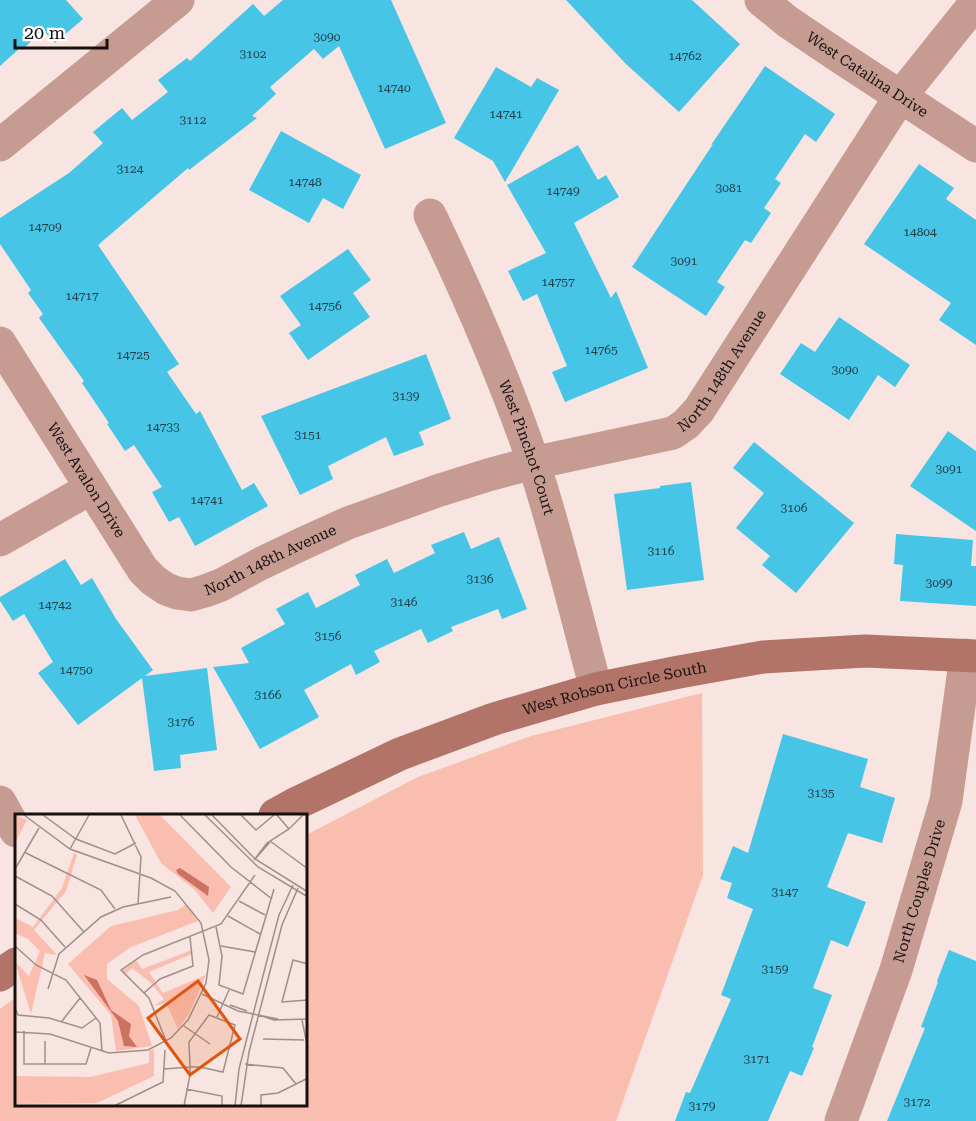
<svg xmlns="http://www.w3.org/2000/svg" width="976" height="1121" viewBox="0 0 976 1121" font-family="'Roboto Serif',serif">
<rect width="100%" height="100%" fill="#f8e4e0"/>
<!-- green -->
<path fill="#fabeb1" d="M702,693L703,875L616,1121H0V1009L16,997V1104H306V835L418,777L531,736Z"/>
<!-- building -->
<path fill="#46c5e7" d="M0,0H66L83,19L55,43L43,30L22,50L20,48L0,66Z
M283,0H391L446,123L385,149L339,46L323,59L314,49L270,87L276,94L252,116L257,118L189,170L188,168L98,245L179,364L167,372L196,414L200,411L242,490L254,483L268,506L195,546L179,517L169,522L152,492L162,487L134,445L125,451L107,424L109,423L82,383L84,381L39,318L43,314L28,293L31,290L0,244V218L69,173L103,143L93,132L122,108L132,120L168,92L158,80L187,58L190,61L253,4L264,16Z
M566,0H692L740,44L679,112L626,64Z
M765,66L835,114L816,142L805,134L775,179L781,183L764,208L771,213L751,243L745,240L717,282L725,287L706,316L632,267L713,144L711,145Z
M496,67L531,87L537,78L559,90L505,182L493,161L454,138Z
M281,131L361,175L343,209L323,198L309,223L249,190Z
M578,145L598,180L606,175L619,197L574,223L611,298L616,291L648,368L565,402L552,372L567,366L537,294L523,301L508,271L546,253L507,185Z
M919,164L954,188L946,199L976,220V345L939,320L951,303L864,244Z
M348,249L371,280L353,293L370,317L308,360L289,333L301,325L280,296Z
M839,317L910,365L895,387L878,375L849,420L780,374L801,343L815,352Z
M426,354L451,419L419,432L424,445L394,456L386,437L328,466L333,479L300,495L261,416Z
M948,431L976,451V531L910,486Z
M754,442L854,523L796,593L762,565L770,556L736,528L764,493L733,468Z
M691,482L704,580L627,590L614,494L660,488V486Z
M464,532L471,549L499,537L527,609L502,619L498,609L451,627L453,631L428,643L421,629L374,651L380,662L356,675L351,664L304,690L319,717L260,749L213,667L249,663L241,648L285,624L276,609L308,592L316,608L360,585L355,575L387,559L394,573L435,553L431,545Z
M896,534L973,540L971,566H976V606L900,601L903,565L894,564Z
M65,559L81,585L92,578L116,619L153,670L145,676L207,668L217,750L180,755L181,768L154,771L142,678L78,725L38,673L53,662L24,614L13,621L0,601V597Z
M783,734L868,759L860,787L895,798L882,843L848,833L827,887L866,902L848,947L831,940L813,988L832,995L812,1047L814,1048L802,1076L790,1071L768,1121H675L686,1092L690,1093L731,999L721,995L753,909L727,898L732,883L720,879L733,846L748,853Z
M949,950L976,961V1121H887L925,1028L921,1027L938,982L937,981Z"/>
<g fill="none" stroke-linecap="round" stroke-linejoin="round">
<!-- street -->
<g stroke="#c69b92" stroke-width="33">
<path id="s1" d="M761,0L788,22L843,59L976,146"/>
<path d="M0,145L178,0"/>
<path id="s2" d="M430,215C469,296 505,379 534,464C558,538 576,614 596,689"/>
<path id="s3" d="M0,343L143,570L153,580L166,589L177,593L191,595L205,591L221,585L262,563L304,543L348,523L437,491L488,475L533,463L673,433L686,424L699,410L900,97L976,2"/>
<path d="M0,540L91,488"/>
<path d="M0,802L16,831"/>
<path id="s4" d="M841,1121L896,970L946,801L966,655"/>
</g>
<!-- secondary -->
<g stroke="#b27468" stroke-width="33">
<path id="s5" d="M275,815L295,804L400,754L494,719L596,689L679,672L763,657L865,651L976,656"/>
<path d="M0,975L16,964"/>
</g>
</g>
<g text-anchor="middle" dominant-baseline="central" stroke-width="6" stroke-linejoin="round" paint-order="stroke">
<!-- number labels -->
<g font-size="12" fill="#223d45">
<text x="327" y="37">3090</text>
<text x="253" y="54">3102</text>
<text x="685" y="56">14762</text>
<text x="394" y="88">14740</text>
<text x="506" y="114">14741</text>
<text x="193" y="120">3112</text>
<text x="130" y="169">3124</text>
<text x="305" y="182">14748</text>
<text x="729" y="188">3081</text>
<text x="563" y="191">14749</text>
<text x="45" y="227">14709</text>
<text x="920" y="232">14804</text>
<text x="684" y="261">3091</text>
<text x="558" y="282">14757</text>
<text x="82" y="296">14717</text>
<text x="325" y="306">14756</text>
<text x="601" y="350">14765</text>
<text x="133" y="355">14725</text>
<text x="845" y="370">3090</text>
<text x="406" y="396">3139</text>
<text x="163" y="427">14733</text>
<text x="308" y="435">3151</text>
<text x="949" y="469">3091</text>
<text x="207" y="500">14741</text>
<text x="794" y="508">3106</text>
<text x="661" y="551">3116</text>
<text x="480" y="579">3136</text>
<text x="939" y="583">3099</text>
<text x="404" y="602">3146</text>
<text x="55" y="605">14742</text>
<text x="328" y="636">3156</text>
<text x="76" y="670">14750</text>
<text x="268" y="695">3166</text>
<text x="181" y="722">3176</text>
<text x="821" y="793">3135</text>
<text x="785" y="892">3147</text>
<text x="775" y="969">3159</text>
<text x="757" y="1059">3171</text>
<text x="917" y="1102">3172</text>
<text x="702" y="1106">3179</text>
</g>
<!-- street labels -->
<g font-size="15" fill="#16100f" stroke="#fff">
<text stroke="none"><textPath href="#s1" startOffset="130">West Catalina Drive</textPath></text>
<text stroke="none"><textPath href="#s3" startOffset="915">North 148th Avenue</textPath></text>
<text stroke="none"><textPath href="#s2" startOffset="252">West Pinchot Court</textPath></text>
<text stroke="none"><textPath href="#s3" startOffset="162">West Avalon Drive</textPath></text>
<text stroke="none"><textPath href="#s3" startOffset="411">North 148th Avenue</textPath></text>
<text stroke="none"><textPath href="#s5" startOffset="364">West Robson Circle South</textPath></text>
<text stroke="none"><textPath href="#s4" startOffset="243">North Couples Drive</textPath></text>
</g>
</g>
<!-- overview -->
<g transform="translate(15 814)">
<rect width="292" height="292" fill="#f8e4e0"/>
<path d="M0,1L12,6L0,29ZM120,1H145L216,73L198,99L180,76L146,49ZM59,39L62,41L51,77L19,116L42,141L30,139L16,200L0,148L14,162L25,137L13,125L0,119V104L18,113L47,74ZM171,90L183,107L116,133L92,150V165L124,192L137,232L101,237L96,201L53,150L96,112L163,96ZM177,136V140L134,158L148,179L191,161L174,200L163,215L151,189L139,192L149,185L136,169L117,154L110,161L107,156L121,146L127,155ZM139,235V262L82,289L0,290V262L75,263L134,249V237Z" fill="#fabeb1"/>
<path d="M165,54L194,73L193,82L163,60L161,56ZM69,161L82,166L96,196L116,210L114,222L122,233L109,232L103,207Z" fill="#cd7160"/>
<path fill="none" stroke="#9e8f8c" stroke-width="1.5" d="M28,1L61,25L100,40L121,29M106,1L126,43L123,90M165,1L216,53L257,85M190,1L243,53L293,83M197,1L240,45L293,78M226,1L241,16L259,1M262,1L274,15M255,27L293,55M55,35L74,1M9,38L86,76L100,95M241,44L255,28M239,46L252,29L274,15L288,1M0,55L24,14M0,62L37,82L69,118M224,87L250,101M0,90L26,106L50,133M213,102L245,120M201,113L207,142L204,171L228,180L259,75M0,132L21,151L51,166L85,209L87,238M206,132L240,138M293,150L278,146L267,188L293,186M33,175L44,140L86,103L108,93L156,83M129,179L145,165L178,152L175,123M187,180L223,197L263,205M215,191L232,197M0,194L3,201L34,204L67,214L81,204M244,201L259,206L293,205M202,203L214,176M287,206L293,235M47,207L65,184M169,212L195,230M9,217V250H71L76,234M0,218L35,220L94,239L133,236L156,224L173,206L191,169L194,146L186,109L160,77L136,64L55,35L9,1M248,225L289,226M151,227L134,184L106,156L128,141L206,110L240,61M30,250V227M230,250L268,254L281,270M149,255L175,253H185L208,258L220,211L194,201L174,228V230L175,253V261L169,292M171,275L207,282V292M99,292L148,268L150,236M220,292L224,255L250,154L264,101L278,71M226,292L234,238L267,111L283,74M246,292V281L263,279L293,264"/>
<path fill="#de550c" fill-opacity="0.15" stroke="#de550c" stroke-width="3" d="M183,167L225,225L175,261L133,204Z"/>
<rect width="292" height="292" fill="none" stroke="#16100f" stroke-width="3"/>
</g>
<!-- scale -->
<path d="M15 39v9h92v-9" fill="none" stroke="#16100f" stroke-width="3"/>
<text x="24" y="39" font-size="18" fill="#16100f" stroke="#ffffff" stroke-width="4.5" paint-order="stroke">20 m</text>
</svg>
